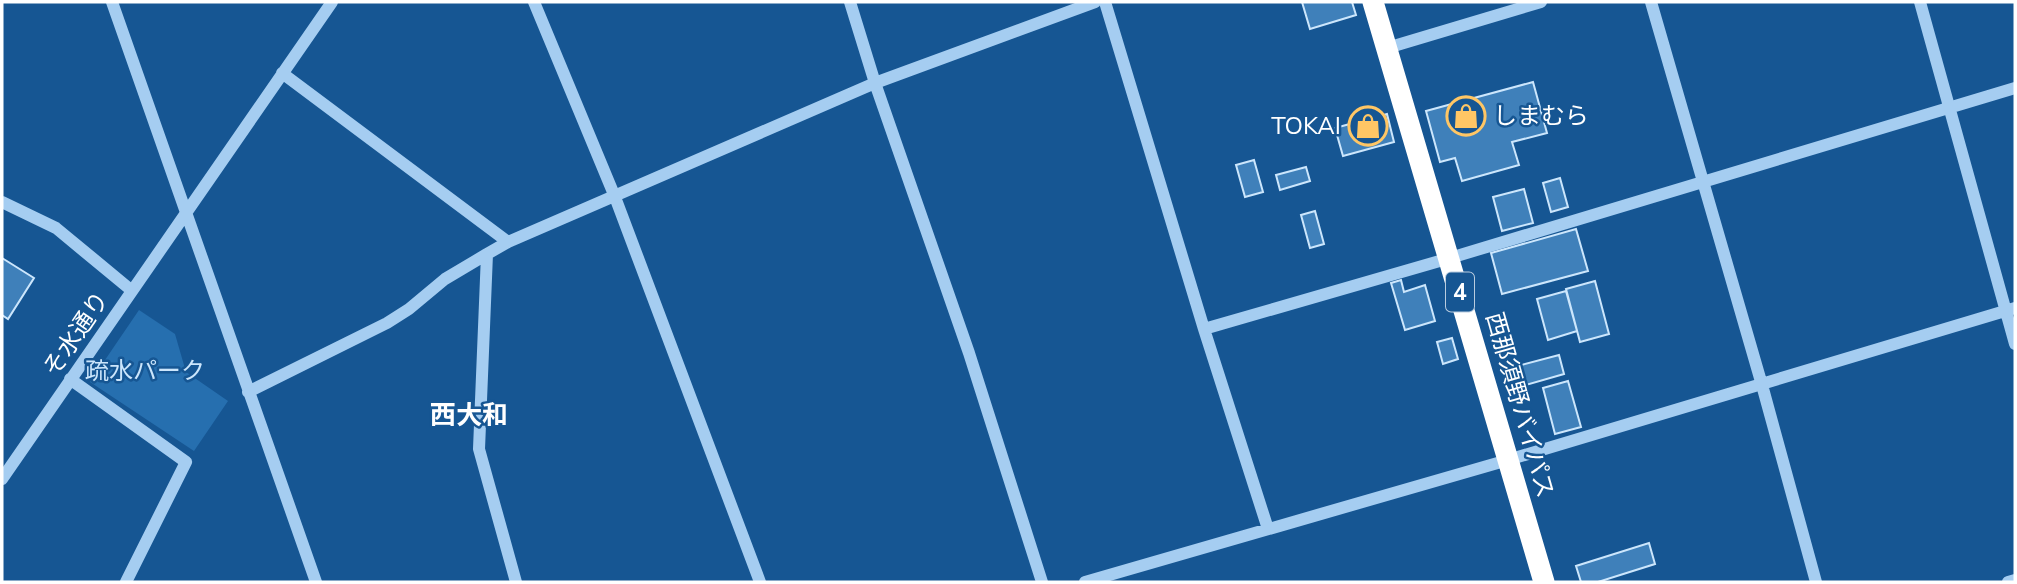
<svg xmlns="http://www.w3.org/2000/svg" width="2017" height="584" viewBox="0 0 2017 584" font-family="'Nunito Sans','Noto Sans JP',sans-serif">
<rect width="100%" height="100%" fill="#165693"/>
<!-- green -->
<path fill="#266faf" d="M139,310L175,334L186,372L228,401L194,451L90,382Z"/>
<!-- building -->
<path fill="#3f80ba" stroke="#cce6fc" stroke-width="2" d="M1302,2H1352L1356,15L1310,29Z
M1533,82L1547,133L1512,142L1519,165L1462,181L1455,158L1440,162L1426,111Z
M1387,114L1394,142L1343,156L1335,128Z
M1254,160L1263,192L1245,197L1236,165Z
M1306,167L1310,181L1280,190L1276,175Z
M1560,178L1568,207L1551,212L1543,183Z
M1524,189L1533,223L1502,231L1493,197Z
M1315,211L1324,244L1310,248L1301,215Z
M1576,229L1588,271L1502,294L1491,253Z
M2,258L34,278L8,319L2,315Z
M1401,280L1404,292L1425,285L1435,321L1405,330L1391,283Z
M1595,281L1609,334L1580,342L1566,289Z
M1566,291L1577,331L1548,340L1537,299Z
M1452,338L1458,359L1443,364L1437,342Z
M1559,355L1564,374L1512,389L1506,369Z
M1568,381L1581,427L1555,434L1543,388Z
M1649,543L1655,564L1598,582H1581L1576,566Z"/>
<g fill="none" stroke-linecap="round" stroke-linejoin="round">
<!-- minor -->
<path stroke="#a5cdf1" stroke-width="12" d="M112,2L316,582
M534,2L615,197L760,582
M850,2L875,83L969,353L1042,582
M1105,2L1204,329L1268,529
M1651,2L1762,385L1816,582
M1920,2L2015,344
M1387,48L1541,2
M282,73L508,242
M2,202L56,228L131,290
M1204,329L1450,258L2015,88
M70,379L186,462L126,582
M248,392L387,323L409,309L445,279L487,254
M2,479L332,2
M516,582L479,449L487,254L508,242L875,83L1095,2
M1085,582L1508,460L2015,308
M2008,582L2015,580"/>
<!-- highway -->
<path stroke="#fff" stroke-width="21" d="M1373,2L1544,582"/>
</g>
<!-- icons -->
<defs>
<g id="shop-ring" transform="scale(2.0125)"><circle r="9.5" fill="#165693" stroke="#ffc665" stroke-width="1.5"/><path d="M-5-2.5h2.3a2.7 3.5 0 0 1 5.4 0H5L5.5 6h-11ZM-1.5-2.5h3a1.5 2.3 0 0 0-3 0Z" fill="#ffc665"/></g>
</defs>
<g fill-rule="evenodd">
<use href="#shop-ring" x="1466" y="116"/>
<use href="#shop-ring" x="1368" y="126"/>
</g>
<g text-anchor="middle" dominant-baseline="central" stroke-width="5" stroke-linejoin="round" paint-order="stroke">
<!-- shield labels -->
<rect fill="#165693" stroke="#b9ccdf" stroke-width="2" x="1446" y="272.5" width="28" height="39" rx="5"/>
<g font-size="23" font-weight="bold" fill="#fff">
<text x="1460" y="292">4</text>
</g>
<!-- poi labels -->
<g font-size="24" fill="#fff" stroke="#165693" text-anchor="start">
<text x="1493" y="116">しまむら</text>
<text x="1341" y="126" text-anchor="end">TOKAI</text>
</g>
<!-- street labels -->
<g font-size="24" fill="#fff" stroke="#165693">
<text transform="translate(76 334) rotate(-56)">そ水通り</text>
<text transform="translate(1520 405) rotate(74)">西那須野バイパス</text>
</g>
<!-- park labels -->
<g font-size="24" fill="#cce6fc" stroke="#165693">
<text x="145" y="371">疏水パーク</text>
</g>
<!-- neighbourhood labels -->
<g font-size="26" font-weight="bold" fill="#fff" stroke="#165693">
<text x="469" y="415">西大和</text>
</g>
</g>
<!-- border -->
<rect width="2017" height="584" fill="none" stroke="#ffffff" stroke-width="7"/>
</svg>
